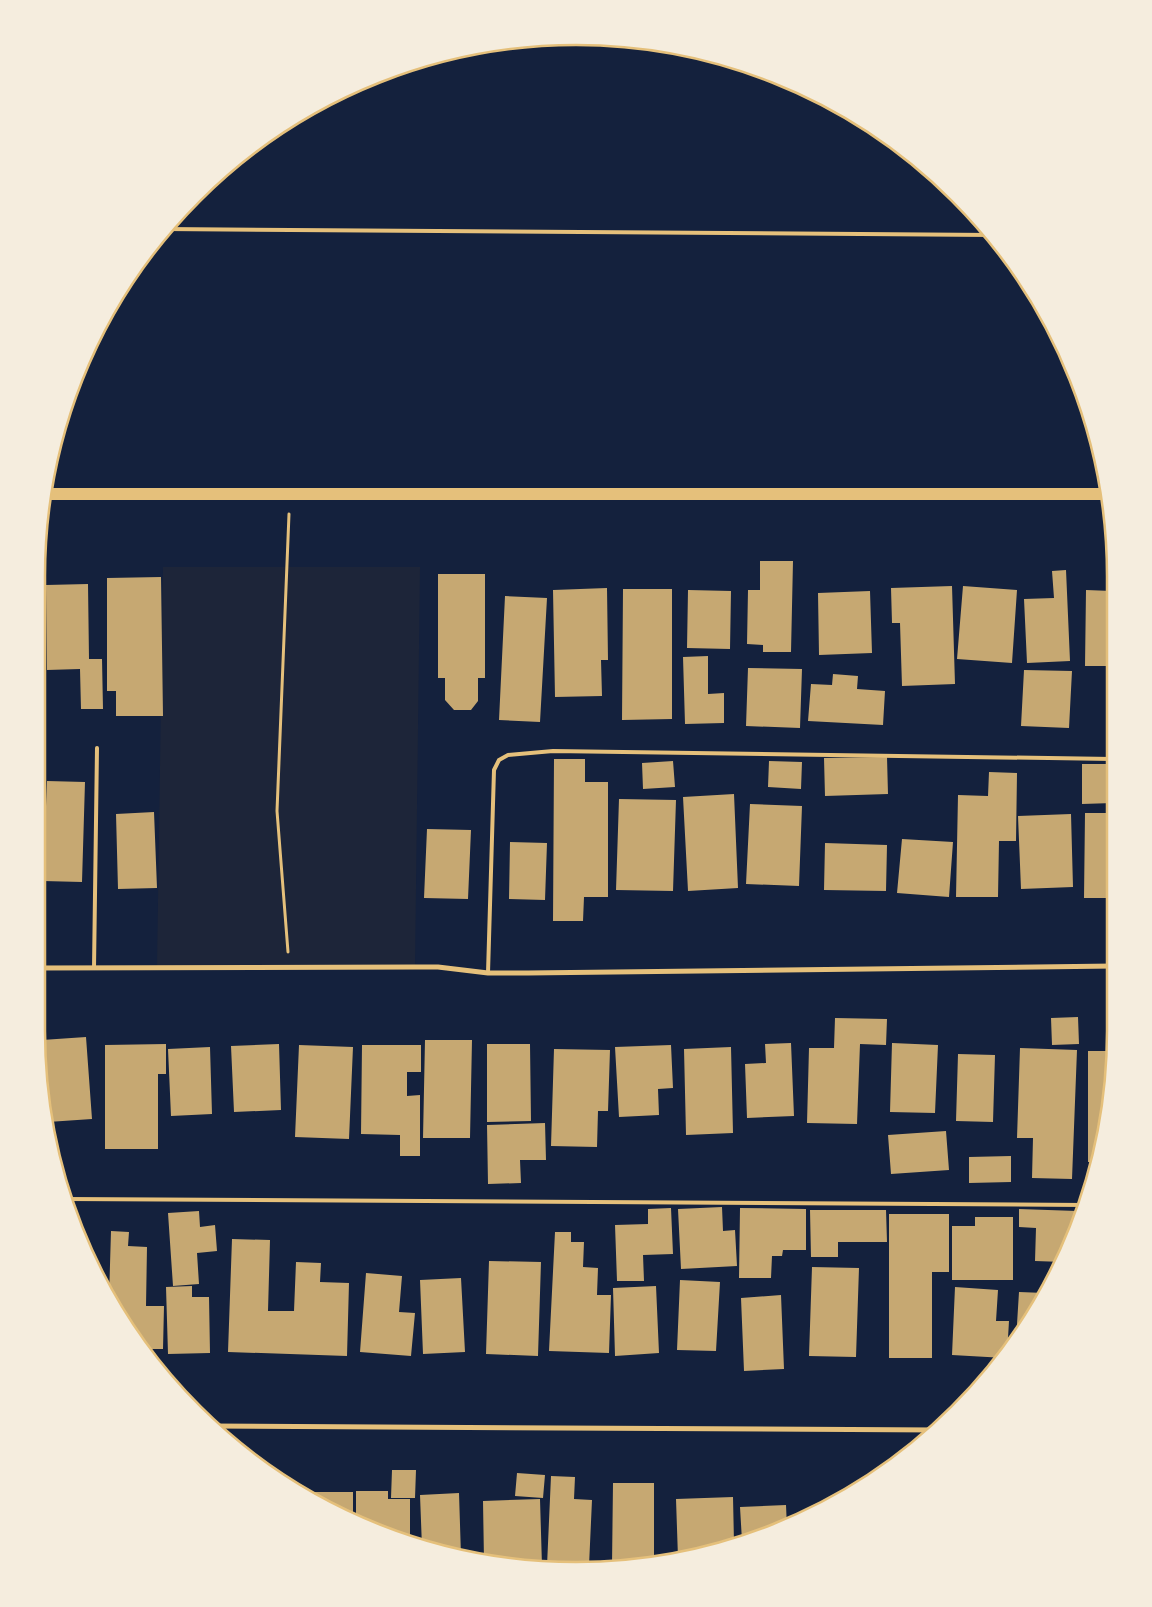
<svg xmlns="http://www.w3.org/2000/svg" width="1152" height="1607" viewBox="0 0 1152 1607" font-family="'Noto Sans',sans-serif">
<rect width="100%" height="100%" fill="#14213d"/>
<!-- green -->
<path fill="#1d2539" d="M163,567H420L415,967L157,968Z"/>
<!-- building -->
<path fill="#c6a872" d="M760,561H793L791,652H763V645L747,644L748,590H760Z
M1066,570L1070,661L1027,663L1024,599L1054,598L1052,571Z
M438,574H485V678H478V701L471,710H454L445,700V678H438Z
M161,577L163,716H116V691H107V578Z
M88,584L89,659H102L103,709H81L80,669L47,670L46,585Z
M952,586L955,684L902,686L900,623H892L891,588Z
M963,586L1017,590L1012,663L957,659Z
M607,588L608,660H601L602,696L555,697L553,590Z
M623,589H672V719L622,720Z
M688,590L731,591L730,649L687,648Z
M1086,590L1112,591V666H1085Z
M870,591L872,653L819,655L818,593Z
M505,596L547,598L540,722L499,720Z
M708,656V694L724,693V723L685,724L683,657Z
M748,668L802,669L800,728L746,726Z
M1024,670L1072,671L1069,728L1021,726Z
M833,674L858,676L857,689L885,691L883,725L808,721L811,684L832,685Z
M887,757L888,794L825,796L824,758Z
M554,759H585V782H608V897H584L583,921H553Z
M673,761L675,787L643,789L642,763Z
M769,761L802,762L801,789L768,787Z
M1082,764H1113V803L1082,804Z
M989,772L1017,773L1016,841H999L998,897H956L958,795L988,796Z
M47,781L85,782L82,882L43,881Z
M734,794L738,888L688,891L683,797Z
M619,799L676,800L673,891L616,890Z
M750,804L802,806L799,886L746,884Z
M154,812L157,888L118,889L116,814Z
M1085,813H1113L1114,898H1084Z
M1071,814L1073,887L1021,889L1018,816Z
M427,829L471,830L468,899L424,898Z
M902,839L953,842L949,897L897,893Z
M510,842L547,843L545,900L509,899Z
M825,843L887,845L886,891L824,890Z
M1078,1017L1079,1044L1052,1045L1051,1018Z
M835,1018L887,1019L886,1045L860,1044L857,1124L807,1123L809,1048H834Z
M86,1037L92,1119L48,1122L42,1040Z
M425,1040H472L470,1138H423Z
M791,1043L794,1116L747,1118L745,1064L766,1063L765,1044Z
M892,1043L938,1045L935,1113L890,1112Z
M166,1044V1074H158V1149H105V1045Z
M279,1044L281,1110L234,1112L231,1046Z
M487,1044H530L531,1121L487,1122Z
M299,1045L353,1047L349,1139L295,1137Z
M362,1045H421V1072H407V1096L420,1095V1156H400V1135L361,1134Z
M671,1045L673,1088L658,1089L659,1115L619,1117L615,1047Z
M210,1047L212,1114L171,1116L168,1049Z
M731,1047L733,1133L686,1135L684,1049Z
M1020,1048L1077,1050L1072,1179L1032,1178L1033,1138H1017Z
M554,1049L610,1050L608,1111H598L597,1147L551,1146Z
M1088,1051H1115V1066L1099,1162H1088Z
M958,1054L995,1055L993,1122L956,1121Z
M545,1123L546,1160H520L521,1183L488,1184L487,1125Z
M946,1131L949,1170L891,1174L888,1135Z
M1011,1156V1182L969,1183V1157Z
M722,1207L723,1231L735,1230L737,1266L681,1269L678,1209Z
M671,1208L673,1254L643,1255L644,1281H617L615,1225L648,1224V1209Z
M740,1208L806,1209V1250H783L782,1256H772L771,1278H739Z
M1019,1209L1077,1211L1076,1228L1063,1262L1035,1261L1036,1228L1019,1227Z
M810,1210H886L887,1242H838V1257H811Z
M199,1211L200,1227L215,1225L217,1251L197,1253L199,1284L173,1286L168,1213Z
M889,1214H949V1272H932V1358H889Z
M975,1217H1013V1280H952V1226H975Z
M111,1231L129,1232L128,1246L147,1247L146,1306H164L163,1349H143L127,1331L109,1299Z
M555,1232H571V1242H584L583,1267L598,1268L597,1295H611L609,1353L549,1351Z
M232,1239L270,1240L268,1311H294L296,1262L321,1263L320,1282L349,1283L347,1356L228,1352Z
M88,1259H93V1271L92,1269Z
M489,1261L541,1262L538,1356L486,1354Z
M812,1267L859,1268L856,1357L809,1356Z
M366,1273L402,1276L399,1312L415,1313L411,1356L360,1352Z
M461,1278L465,1352L423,1354L420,1280Z
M680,1280L720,1282L716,1351L677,1350Z
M192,1286V1297H209L210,1353L168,1354L166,1287Z
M656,1286L659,1353L615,1356L613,1288Z
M955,1287L998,1290L996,1321H1009L1007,1355L1005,1358L952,1355Z
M1019,1292L1045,1293L1016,1340Z
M781,1295L784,1369L744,1371L741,1298Z
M392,1470H416L415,1498H391Z
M517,1473L545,1475L543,1498L515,1496Z
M551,1476L575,1477L574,1499L592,1500L589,1566H547Z
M613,1483H654V1564L646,1566H612Z
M356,1491H388V1499H410V1544L356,1523Z
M303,1492H353V1522L338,1515Z
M459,1493L461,1556L422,1547L420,1495Z
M733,1497L734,1543L678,1558L676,1499Z
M540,1499L542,1566H505L484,1561L483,1501Z
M786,1505L787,1528L742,1541L740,1507Z"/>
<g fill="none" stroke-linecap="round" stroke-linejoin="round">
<!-- path -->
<path stroke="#e5c07b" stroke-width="3" d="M288,952L277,811L289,514"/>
<!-- service -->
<path stroke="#e5c07b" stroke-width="4" d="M164,229L992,235
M94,968L97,748
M488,973L494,770L499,760L508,755L553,751L1113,759
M65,1199L1085,1205"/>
<!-- minor -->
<path stroke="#e5c07b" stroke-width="5" d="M36,968L415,967H438L488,973H528L1114,966
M210,1426L938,1430"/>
<!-- primary -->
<path stroke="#e5c07b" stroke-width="12" d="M44,494H1108"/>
</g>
<!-- crop -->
<path d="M0 0H1152V1607H0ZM576 45H576A531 531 0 0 1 1107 576V1031A531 531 0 0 1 576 1562H576A531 531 0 0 1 45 1031V576A531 531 0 0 1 576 45Z" fill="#f5edde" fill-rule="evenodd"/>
<path fill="none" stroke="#e5c07b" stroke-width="2.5" d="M576 45H576A531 531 0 0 1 1107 576V1031A531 531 0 0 1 576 1562H576A531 531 0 0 1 45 1031V576A531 531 0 0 1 576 45Z"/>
</svg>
